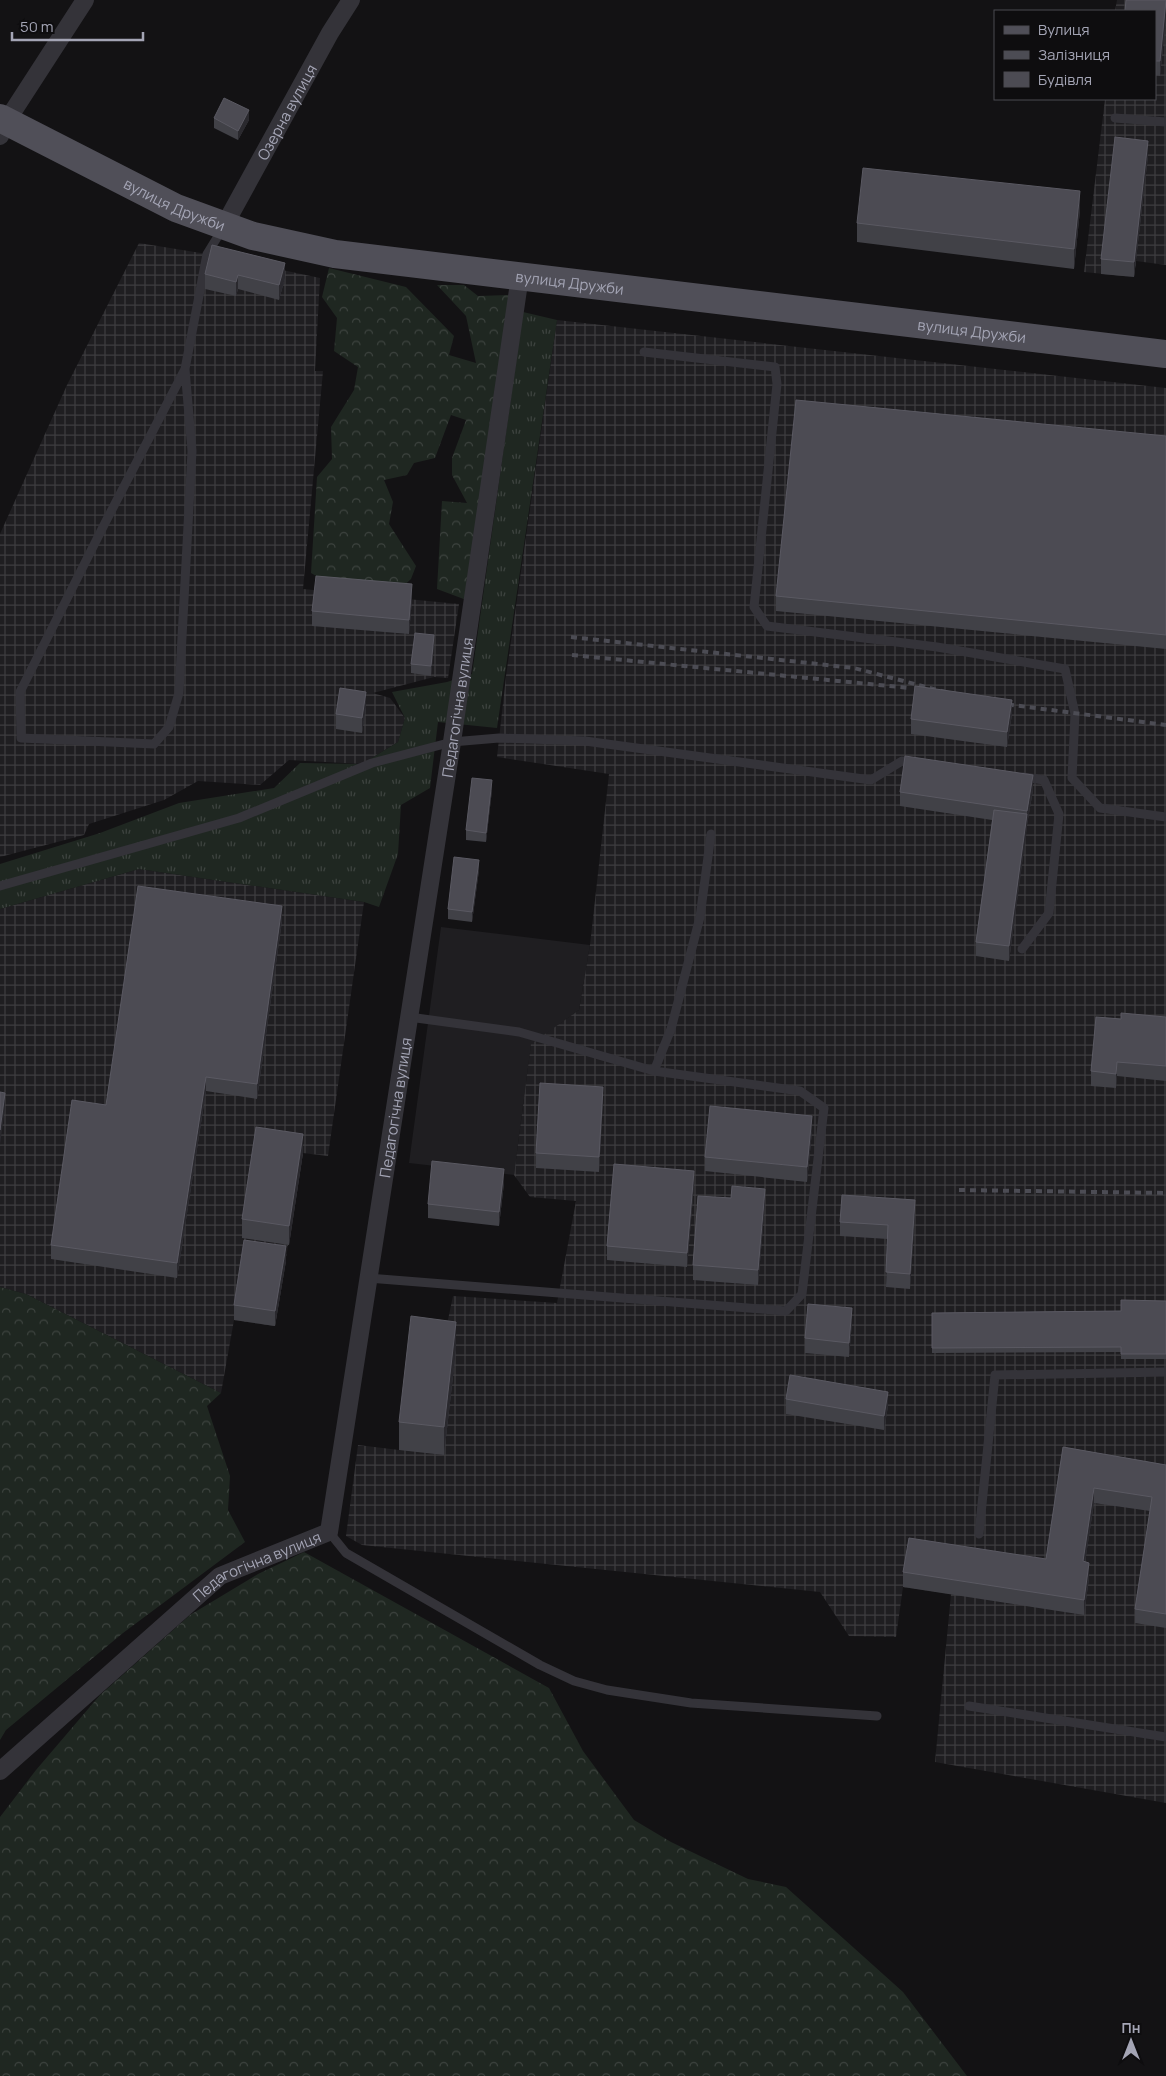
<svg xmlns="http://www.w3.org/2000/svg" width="1166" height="2076" viewBox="0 0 1166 2076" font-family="Manrope,sans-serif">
<defs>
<pattern id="industrial-grid" width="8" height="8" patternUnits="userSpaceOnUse" patternTransform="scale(1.25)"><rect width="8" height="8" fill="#1f1e21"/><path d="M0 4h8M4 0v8" fill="none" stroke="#3d3c3f"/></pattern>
<pattern id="grass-tufts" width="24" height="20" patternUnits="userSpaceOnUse" patternTransform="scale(1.25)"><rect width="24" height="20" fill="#1f2721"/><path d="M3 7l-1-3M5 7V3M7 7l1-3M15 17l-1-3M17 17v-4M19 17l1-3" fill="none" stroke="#3d433f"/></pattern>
<pattern id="forest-crowns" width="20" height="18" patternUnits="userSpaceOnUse" patternTransform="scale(1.25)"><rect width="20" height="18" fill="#1f2721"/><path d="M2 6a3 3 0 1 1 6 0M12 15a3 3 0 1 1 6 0" fill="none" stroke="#3d433f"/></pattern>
</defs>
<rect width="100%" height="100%" fill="#131214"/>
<!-- built -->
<path fill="#1f1e21" d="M441,927L590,945L579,1010L531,1045L514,1175L409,1163Z"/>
<!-- industrial -->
<path fill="url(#industrial-grid)" d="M1117,0H1166V265L1136,261L1134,277L1084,272L1105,99H1155V11H1115Z
M139,243L207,254L320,278L315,371H323L303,589L459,604L448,678L434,677L373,693L390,698L405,718L398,742L362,764L289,760L260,785L198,781L164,800L89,824L84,835L0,857V534L67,385Z
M557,320L1166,388V1803L935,1762L951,1594L903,1587L896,1637L849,1636L820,1592L362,1545L346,1536L358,1445L399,1450L442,1348L453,1296L557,1303L576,1201L530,1197L514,1175L531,1044L579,1010L590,945L609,774L497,757L506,676Z
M139,869L364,902L328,1156L303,1153L275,1326L234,1320L221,1393L26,1294L0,1287V909Z"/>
<!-- grass -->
<path fill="url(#grass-tufts)" d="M523,312L557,320L497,728L438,722L430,788L401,805L398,854L379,907L364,902L139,869L0,909V864L100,833L179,803L274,788L300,763L362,764L398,742L405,718L392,692L447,682L472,674Z"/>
<!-- forest -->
<path fill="url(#forest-crowns)" d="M329,268L406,287L454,336L449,355L476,363L466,316L437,285H464L478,296L508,295L511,310L469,601L437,589L442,501L467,503L452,475V458L466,420L451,415L435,458L414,463L407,475L384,480L393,502L389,524L416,566L411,579L396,593L330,584L311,573L317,477L332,459L331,427L354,390L358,367L334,351L337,318L322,297Z
M0,1287L26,1294L221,1393L207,1406L230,1476L228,1510L245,1542L123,1633L6,1730L0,1740Z
M304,1552L549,1688L583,1751L634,1820L671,1842L748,1879L786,1887L903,1992L967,2076H0V1817L36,1770L100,1695L190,1615L258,1574Z"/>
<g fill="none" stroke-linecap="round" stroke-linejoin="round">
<!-- lane -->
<path stroke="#343339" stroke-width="9" d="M1115,118L1166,122
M644,352L775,367L777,384L754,607L767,626L937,647L1065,669L1075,714L1072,778L1100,808L1166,817
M185,369L192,451L179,693L169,727L154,744L21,738L20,692L105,523L185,369L207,254L223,228
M0,886L239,818L372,763L452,742L499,738L585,741L871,780L902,761L916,763
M1022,949L1049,913L1059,814L1044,780L1023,777
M654,1071L671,1029L700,917L711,834
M368,1278L786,1311L802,1294L824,1108L800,1091L654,1071L519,1032L409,1017
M329,1532L346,1553L540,1665L574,1681L607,1690L691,1703L877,1716
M979,1534L995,1375L1166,1372
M969,1706L1166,1737"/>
<!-- street -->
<g stroke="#343339" stroke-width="18">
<path d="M0,136L6,122L85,0"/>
<path id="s1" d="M224,226L330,33L351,0"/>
<path id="s2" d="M0,1771L220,1576L329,1532L452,742L520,276"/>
</g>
<!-- primary -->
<path stroke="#504f58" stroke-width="28" id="s3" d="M0,118L176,208L253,236L335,254L1166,354"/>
<!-- rail -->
<path stroke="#4c4c54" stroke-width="4" stroke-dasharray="6 5" stroke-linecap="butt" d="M571,637L854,668L949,693
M572,655L910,688
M997,703L1166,725
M959,1190L1166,1193"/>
</g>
<!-- wall -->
<path fill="#414147" d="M1166,0V19L1160,76L1155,75V11Z
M214,118L249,120L238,140L214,128Z
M1148,156L1134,277L1101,274V259Z
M1080,210L1074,269L857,242V223Z
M212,245L285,278L279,300L238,289L236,296L205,289V274Z
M1166,436V649L776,611V596Z
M412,599L409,634L312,626V611Z
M434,645L431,676L411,673V664Z
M366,707L362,733L336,729V714Z
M1012,714L1007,747L911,734V719Z
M492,790L486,842L466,840V830Z
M1033,790L1027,825L1009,961L976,956V942L992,820L900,806V792Z
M479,870L472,922L448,919V909Z
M282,921L257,1099L206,1091L177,1278L51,1259V1245L106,1105Z
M1166,1017V1081L1117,1076L1116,1088L1091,1086V1071L1121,1019Z
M603,1101L599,1172L536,1168V1153Z
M812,1131L807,1182L705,1171V1157Z
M303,1153L289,1245L242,1238V1219Z
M504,1183L499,1226L428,1218V1204Z
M694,1185L687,1267L607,1260V1246Z
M765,1203L758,1285L693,1280V1265Z
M915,1214L910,1289L886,1287L888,1239L840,1236V1222Z
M286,1261L275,1326L234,1320V1305Z
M1166,1301V1359H1121V1352L932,1353V1313L1121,1311Z
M852,1322L849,1357L805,1353V1338Z
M456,1350L444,1455L399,1450V1422Z
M786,1399L888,1406L884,1430L786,1414Z
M1063,1447L1166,1465V1628L1135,1623V1609L1150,1511L1094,1503L1085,1562L1089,1578L1084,1615L903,1587V1572L1046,1559Z"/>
<!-- shaded-wall -->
<path fill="#2a292e" d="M1166,5V19L1160,76V61Z
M249,110V120L238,140V131Z
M1148,141V156L1134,277V262Z
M1080,191V210L1074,269V249Z
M285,263V278L279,300V285Z
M238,275V289L236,296V282Z
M412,584V599L409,634V620Z
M434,635V645L431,676V666Z
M366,692V707L362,733V718Z
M1012,700V714L1007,747V732Z
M1033,775V790L1027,825V811Z
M492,780V790L486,842V833Z
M1027,814V829L1009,961V946Z
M479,860V870L472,922V912Z
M282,906V921L257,1099V1084Z
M1117,1062V1076L1116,1088V1074Z
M206,1077V1091L177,1278V1263Z
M603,1087V1101L599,1172V1157Z
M5,1093V1108L0,1145V1130Z
M812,1116V1131L807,1182V1167Z
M303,1134V1153L289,1245V1226Z
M504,1169V1183L499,1226V1212Z
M694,1171V1185L687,1267V1253Z
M765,1189V1203L758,1285V1270Z
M915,1200V1214L910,1289V1274Z
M286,1246V1261L275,1326V1311Z
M852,1308V1322L849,1357V1343Z
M456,1322V1350L444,1455V1427Z
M888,1392V1406L884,1430V1416Z
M1094,1488V1503L1083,1576V1561Z
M1089,1563V1578L1084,1615V1600Z"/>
<!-- building -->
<path fill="#4c4b53" stroke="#5a5962" d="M1126,0H1166L1160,61H1155V11H1125Z
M224,98L249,110L238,131L214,118Z
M1115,137L1148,141L1134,262L1101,259Z
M863,168L1080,191L1074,249L857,223Z
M212,245L285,263L279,285L238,275L236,282L205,274Z
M796,400L1166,436V635L776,596Z
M316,576L412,584L409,620L312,611Z
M415,633L434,635L431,666L411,664Z
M915,686L1012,700L1007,732L911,719Z
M340,688L366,692L362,718L336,714Z
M905,756L1033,775L1027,811L900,792Z
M472,778L492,780L486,833L466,830Z
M994,810L1027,814L1009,946L976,942Z
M454,857L479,860L472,912L448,909Z
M138,886L282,906L257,1084L206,1077L177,1263L51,1245L72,1100L106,1105Z
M1121,1013L1166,1017V1066L1117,1062L1116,1074L1091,1071L1096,1017L1121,1019Z
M540,1083L603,1087L599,1157L536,1153Z
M0,1092L5,1093L0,1130Z
M710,1106L812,1116L807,1167L705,1157Z
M256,1127L303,1134L289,1226L242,1219Z
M432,1161L504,1169L499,1212L428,1204Z
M614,1164L694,1171L687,1253L607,1246Z
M732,1186L765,1189L758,1270L693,1265L698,1196L731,1198Z
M842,1195L915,1200L910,1274L886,1272L888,1225L840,1222Z
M244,1240L286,1246L275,1311L234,1305Z
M1121,1300L1166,1301V1354H1121V1347L932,1348V1313L1121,1311Z
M808,1304L852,1308L849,1343L805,1338Z
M411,1316L456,1322L444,1427L399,1422Z
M790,1375L888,1392L884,1416L786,1399Z
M1063,1447L1166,1465V1614L1135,1609L1152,1497L1094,1488L1083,1561L1089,1563L1084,1600L903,1572L909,1538L1046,1559Z"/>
<g text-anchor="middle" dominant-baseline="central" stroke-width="5" stroke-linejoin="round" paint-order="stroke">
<!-- street labels -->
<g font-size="15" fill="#a4a5b5" stroke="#0e0d0f">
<text stroke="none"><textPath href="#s1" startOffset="130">Озерна вулиця</textPath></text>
<text stroke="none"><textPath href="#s3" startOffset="195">вулиця Дружби</textPath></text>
<text stroke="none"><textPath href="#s3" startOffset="600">вулиця Дружби</textPath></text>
<text stroke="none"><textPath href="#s3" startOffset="1005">вулиця Дружби</textPath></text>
<text stroke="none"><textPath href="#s2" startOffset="1246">Педагогічна вулиця</textPath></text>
<text stroke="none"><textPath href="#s2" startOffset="841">Педагогічна вулиця</textPath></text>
<text stroke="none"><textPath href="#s2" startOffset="331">Педагогічна вулиця</textPath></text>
</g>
</g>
<!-- legend -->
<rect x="994" y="10" width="162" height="90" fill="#0e0d0f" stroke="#4a4a51"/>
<rect x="1004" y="26" width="25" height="8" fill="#504f58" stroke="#4a4a51"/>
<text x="1038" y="35" font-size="15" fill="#a4a5b5">Вулиця</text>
<rect x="1004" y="51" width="25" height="8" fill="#4c4c54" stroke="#4a4a51"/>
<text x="1038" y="60" font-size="15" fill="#a4a5b5">Залізниця</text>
<rect x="1004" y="72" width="25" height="15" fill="#4c4b53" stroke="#4a4a51"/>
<text x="1038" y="85" font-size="15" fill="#a4a5b5">Будівля</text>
<!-- north arrow -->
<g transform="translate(1131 2041)" stroke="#0e0d0f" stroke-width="4" paint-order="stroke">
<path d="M0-4L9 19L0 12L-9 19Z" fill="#a4a5b5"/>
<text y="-8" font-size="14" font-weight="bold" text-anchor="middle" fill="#a4a5b5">Пн</text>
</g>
<!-- scale -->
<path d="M12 32v8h131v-8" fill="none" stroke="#a4a5b5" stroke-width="2.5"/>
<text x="20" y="32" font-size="15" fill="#a4a5b5" stroke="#0e0d0f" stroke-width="4" paint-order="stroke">50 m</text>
</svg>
